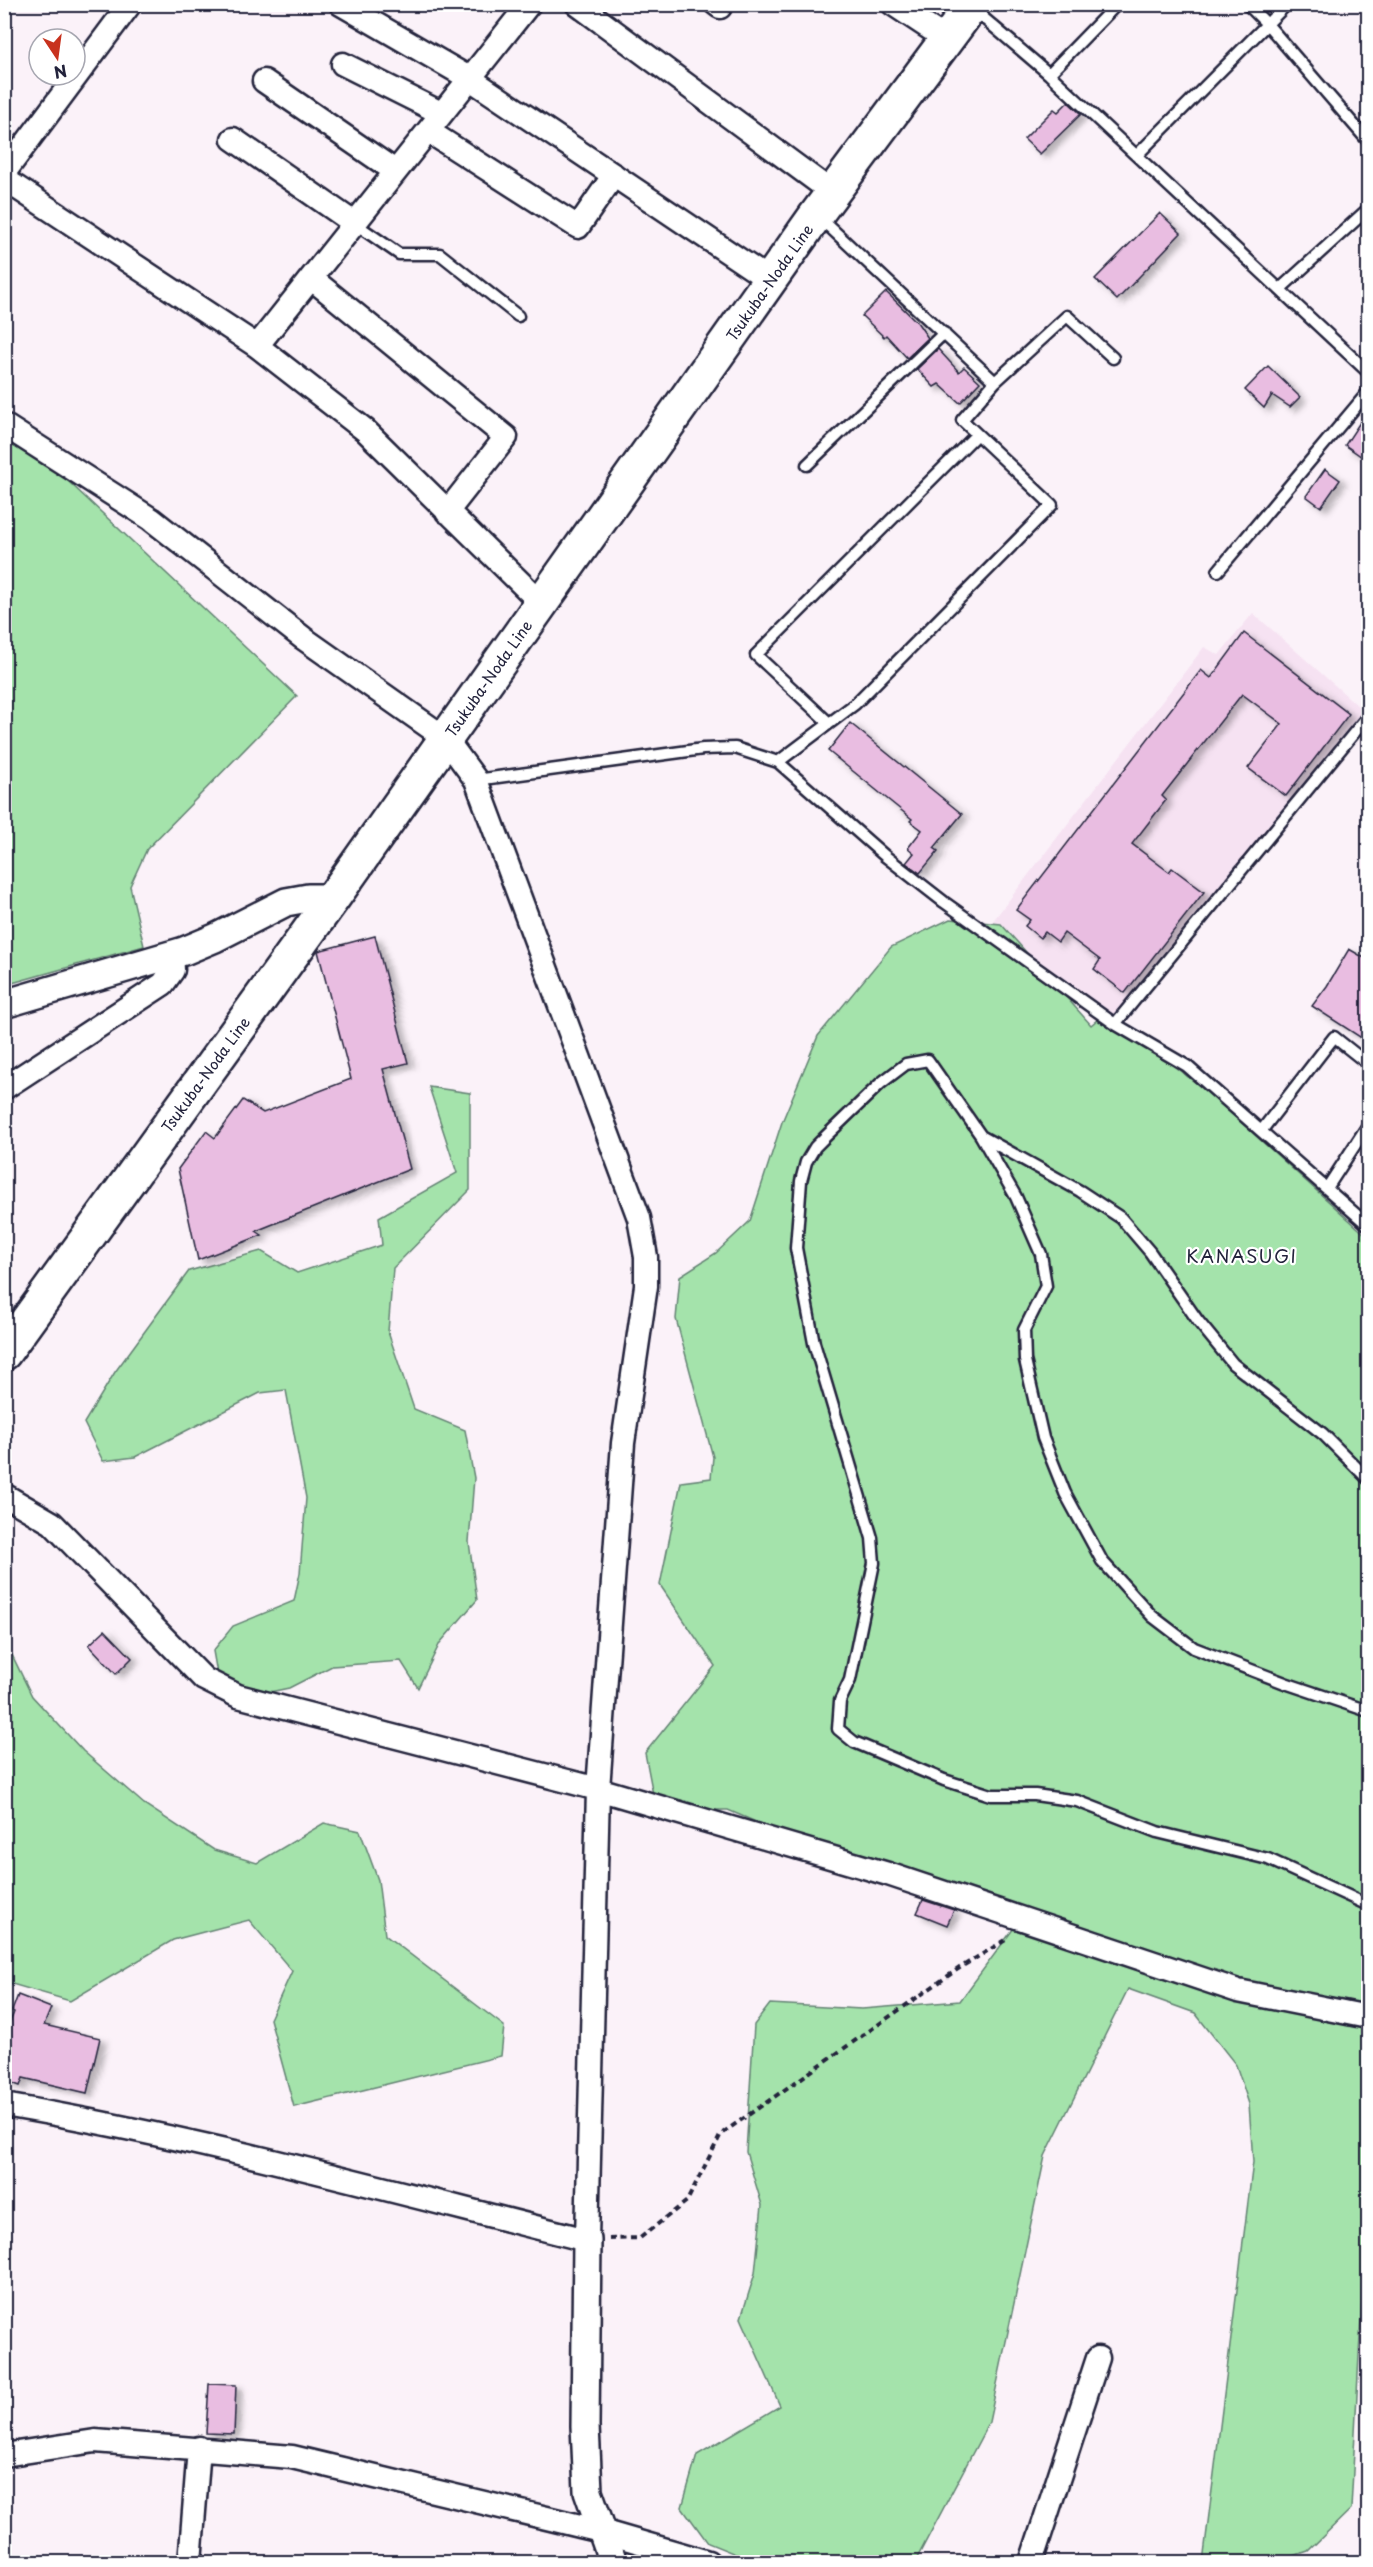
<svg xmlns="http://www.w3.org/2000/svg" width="1373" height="2567" viewBox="0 0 1373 2567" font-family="'Playpen Sans',sans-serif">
<defs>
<filter id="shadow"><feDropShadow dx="6" dy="4" stdDeviation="3" flood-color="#0004"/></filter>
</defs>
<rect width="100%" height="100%" fill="#fbf2f9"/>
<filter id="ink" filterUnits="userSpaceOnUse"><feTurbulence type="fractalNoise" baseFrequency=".0167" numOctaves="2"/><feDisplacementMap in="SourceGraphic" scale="12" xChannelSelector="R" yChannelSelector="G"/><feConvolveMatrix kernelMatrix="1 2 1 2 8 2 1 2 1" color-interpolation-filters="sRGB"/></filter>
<g filter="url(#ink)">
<!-- built -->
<path fill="#f6e2f2" d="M1253,613L1366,713L1236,866L1115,1015L1091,1001L989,926L1204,647L1219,655Z"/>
<!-- green -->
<path fill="#a4e3ab" stroke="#638273" stroke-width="1.5" d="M4,421L297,696L147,849L130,886L144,946L5,985Z
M950,919L1001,924L1091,1025L1097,1020L1171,1064L1205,1090L1368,1237V2183L1351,2509L1308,2551L1276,2562H1203L1253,2162L1249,2104L1236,2065L1195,2013L1128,1989L1045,2156L989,2422L915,2562H755L708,2543L682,2507L697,2455L780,2406L741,2318L755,2273L762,2205L746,2152L754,2025L770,2004L862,2009L960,2001L1028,1909L940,1891L791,1837L728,1810H656L645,1753L715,1666L660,1585L681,1482L711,1478L713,1457L676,1319L680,1276L716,1253L750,1221L782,1122L818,1036L891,947Z
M429,1087L470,1093V1190L393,1268L388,1332L414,1409L465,1430L474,1478L469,1542L477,1600L440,1643L418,1688L401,1661L332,1666L289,1688L222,1702L213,1651L233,1626L294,1601L300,1573L306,1498L286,1390L260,1393L135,1457L103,1461L84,1423L115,1372L189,1271L261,1251L297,1273L382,1245L379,1217L457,1173Z
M4,1653L12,1655L32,1696L83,1751L144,1804L214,1850L257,1863L324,1823L360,1831L378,1880L385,1935L504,2026L501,2056L294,2107L270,2019L292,1971L249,1920L173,1940L70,2001L5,1982Z"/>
<!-- building -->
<path fill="#e9bde1" stroke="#22223b" stroke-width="1.5" filter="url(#shadow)" d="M1068,102L1081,114L1040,154L1024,139L1054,109L1058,112Z
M1160,213L1181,233L1117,300L1095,279Z
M886,292L917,322L928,338L907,358L886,335L884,337L862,316Z
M938,349L959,372L964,367L980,382L960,403L939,384L934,387L917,369Z
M1268,366L1300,397L1290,407L1272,395L1264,408L1245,390Z
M1368,410V461L1345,445Z
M1325,469L1340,480L1321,507L1306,496Z
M1244,633L1349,714L1286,796L1248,768L1282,724L1242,694L1162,796L1166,800L1132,844L1169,872L1172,868L1204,892L1125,993L1094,969L1100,960L1064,933L1058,942L1045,932L1040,938L1025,926L1030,920L1016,910L1201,670L1211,678Z
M850,723L962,814L934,848L938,851L920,873L906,863L914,853L908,848L922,830L910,821L912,819L828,751Z
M375,936L408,1063L383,1069L410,1169L256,1231L262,1235L198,1260L178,1169L206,1131L215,1138L243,1100L263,1113L351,1079L318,951Z
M1349,949L1368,960V1030L1363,1039L1312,1006L1327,986Z
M105,1630L132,1658L116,1674L89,1645Z
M923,1900L954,1910L947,1925L917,1913Z
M18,1995L51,2008L44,2025L100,2038L87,2093L23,2078L20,2086L4,2080V2037L14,2012L12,2011Z
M209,2384L236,2385L234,2434L206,2433Z"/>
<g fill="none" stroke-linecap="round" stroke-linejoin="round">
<!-- service casing -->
<g stroke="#22223b" stroke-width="15">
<path id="service" d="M1247,4L1267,24L1368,141
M973,9L1049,74L1368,372
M1049,74L1117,4
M1137,155L1287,4
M354,223L399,254H440L518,316
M1280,289L1368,209
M995,382L1067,316L1113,358
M807,465L944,333
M1218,571L1368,392
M829,723L756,655L977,434
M778,762L855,704L1052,505L962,420L995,382L819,217
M476,780L703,749L735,748L778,762L885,856L944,902L1115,1024L1187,1066L1368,1225
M1115,1024L1368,716
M1262,1130L1334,1037L1368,1064
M981,1136L1080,1191L1121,1218L1150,1252L1198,1321L1233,1364L1323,1434L1368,1479
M1327,1188L1368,1125
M1368,1711L1285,1683L1194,1648L1152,1616L1102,1561L1065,1493L1043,1438L1025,1360L1024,1330L1046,1286L1041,1254L1016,1197L981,1136L928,1060L906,1064L881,1083L826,1136L815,1147L806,1162L801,1181L796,1248L814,1343L872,1538L874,1563L850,1680L840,1701L838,1729L854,1742L944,1780L991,1795H1035L1077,1801L1157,1832L1268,1859L1368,1905"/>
</g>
<!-- minor casing -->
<g stroke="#22223b" stroke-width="27">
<path id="minor" d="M341,4L469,78L771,281
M577,4L833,193
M716,4L720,7L721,4
M893,4L946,39
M343,64L441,113
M264,81L395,171
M428,131L578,227L614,175
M233,139L354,223
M4,173L130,4
M4,179L257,346L365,430L541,603
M311,278L506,437L447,512
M257,346L529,4
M4,425L151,519L303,638L445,738L476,780L639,1218L646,1257V1286L623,1443L598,1789L587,2240C394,2192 201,2138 4,2105
M4,1088L163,984L173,970L172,954
M4,1495L52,1523L204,1679L238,1696L598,1789L888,1874L1238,1991L1368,2017
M4,2455L95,2441L292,2457L601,2531L708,2562
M190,2562L199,2448
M1031,2562L1098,2358"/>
</g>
<!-- tertiary casing -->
<g stroke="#22223b" stroke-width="32">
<path id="tertiary" d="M4,1004L184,951L215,938L286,902L308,898H333
M587,2240L585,2426L588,2491L613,2562"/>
</g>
<!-- primary casing -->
<g stroke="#22223b" stroke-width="38">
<path id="primary" d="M4,1353L333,898L816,215L973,4"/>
</g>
<!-- path -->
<path stroke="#22223b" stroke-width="4" stroke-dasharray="6 4.5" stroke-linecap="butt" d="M609,2239L640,2238L687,2201L721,2134L961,1967L1009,1938"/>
<!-- service -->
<use href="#service" stroke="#fff" stroke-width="10"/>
<!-- minor -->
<use href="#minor" stroke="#fff" stroke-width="22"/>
<!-- tertiary -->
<use href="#tertiary" stroke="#fff" stroke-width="27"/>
<!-- primary -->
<use href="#primary" stroke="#fff" stroke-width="33"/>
</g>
</g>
<g text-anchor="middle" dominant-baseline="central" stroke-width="4.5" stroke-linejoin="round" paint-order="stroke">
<!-- street labels -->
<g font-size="15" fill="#22223b" stroke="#fff">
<text transform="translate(769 282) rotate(-55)">Tsukuba-Noda Line</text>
<text transform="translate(488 678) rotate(-55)">Tsukuba-Noda Line</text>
<text transform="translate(205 1074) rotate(-54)">Tsukuba-Noda Line</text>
</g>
<!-- quarter labels -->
<g font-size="18" letter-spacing="1.5" fill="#22223b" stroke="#fff">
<text x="1242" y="1255">KANASUGI</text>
</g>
</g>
<!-- margin -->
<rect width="1373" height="2567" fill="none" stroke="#fff" stroke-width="24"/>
<rect x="12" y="12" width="1349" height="2543" fill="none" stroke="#22223b" stroke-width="2" filter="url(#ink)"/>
<!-- north arrow -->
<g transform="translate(57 57) rotate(167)"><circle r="28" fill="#ffffff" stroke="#a7a7b1" stroke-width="1.5"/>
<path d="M0-4.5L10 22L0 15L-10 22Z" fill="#c8321e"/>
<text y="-9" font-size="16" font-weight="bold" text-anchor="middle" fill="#22223b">N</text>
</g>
</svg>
